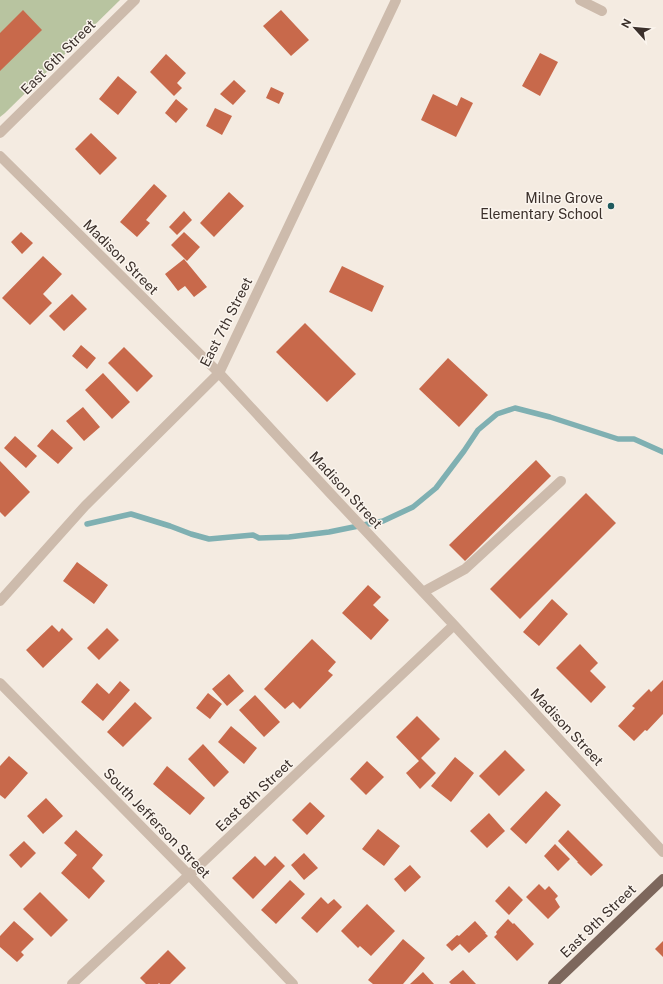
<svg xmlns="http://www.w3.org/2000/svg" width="663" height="984" viewBox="0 0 663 984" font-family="'Public Sans',sans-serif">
<rect width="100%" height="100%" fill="#f4ebe1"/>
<!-- green -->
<path fill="#b8c4a0" d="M0,0H120L5,113L0,117Z"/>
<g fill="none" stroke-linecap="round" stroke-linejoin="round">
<!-- stream -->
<path stroke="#7fb0b2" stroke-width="5.5" d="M87,524L131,514L170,526L191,534L209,539L253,535L259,538L289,537L329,532L383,521L413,507L436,488L464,451L478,430L497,414L515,408L550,417L618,439H634L663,452"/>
</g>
<!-- building -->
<path fill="#c8694b" d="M23,10L42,30L0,71V33Z
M281,10L309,40L291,56L263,26Z
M540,53L558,62L540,96L522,86Z
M166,54L186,73L177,83L182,88L174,96L150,72Z
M118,76L137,92L118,115L99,99Z
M234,80L246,91L233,105L220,94Z
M271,87L284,93L279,104L266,98Z
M433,94L457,106L461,97L473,103L456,137L421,120Z
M176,99L188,109L176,123L165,113Z
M215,108L232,116L222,135L206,126Z
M91,133L117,158L100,175L75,149Z
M154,184L167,196L146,220L150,223L137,237L120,222Z
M229,192L244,206L214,237L200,223Z
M184,211L192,220L177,235L169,227Z
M21,232L33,243L22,254L11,242Z
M184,232L200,247L187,261L171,245Z
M43,256L62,274L43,294L52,303L30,325L2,298Z
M184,259L207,287L194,297L185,286L178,291L165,274Z
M342,266L384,286L372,312L329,292Z
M72,294L87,309L64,331L49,316Z
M305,323L356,374L327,402L276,352Z
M81,345L96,358L87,369L72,356Z
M124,347L153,376L137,392L108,363Z
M448,358L488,395L459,427L419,389Z
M103,373L130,402L112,419L85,390Z
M83,407L100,427L84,441L66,421Z
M52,429L73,448L58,464L37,446Z
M15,436L37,456L26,468L4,448Z
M536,460L551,476L465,561L449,545Z
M0,461L30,492L5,517L0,512Z
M586,493L616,523L520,619L490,589Z
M77,562L108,585L94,604L63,581Z
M368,585L381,597L373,605L389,620L371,640L342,613Z
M552,599L568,614L539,646L523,632Z
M52,625L59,632L62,628L73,639L43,668L26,650Z
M107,628L119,640L99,660L87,648Z
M312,639L336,662L328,671L333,675L300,709L293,702L285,709L264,689Z
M580,644L598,663L590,671L606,687L591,703L556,668Z
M229,674L244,691L227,706L212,689Z
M663,680V714L647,731L645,730L634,741L618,726L635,708L632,706L649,689L651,692Z
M120,681L130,690L103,721L81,702L97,683L109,694Z
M208,693L222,704L210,719L196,708Z
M255,695L280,722L264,737L239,710Z
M135,702L152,718L123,747L107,732Z
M417,716L440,739L421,758L436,773L420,789L406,773L419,761L396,737Z
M231,726L257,748L244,764L218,742Z
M203,744L229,772L214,787L188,759Z
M505,750L525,770L499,796L479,776Z
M9,756L28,773L5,799L0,795V766Z
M455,757L474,773L451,802L431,786Z
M367,761L384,777L366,795L350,779Z
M167,766L205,798L190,815L153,784Z
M546,791L561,805L526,844L510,829Z
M46,798L63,816L43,834L27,816Z
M310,802L325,816L307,835L292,820Z
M489,813L505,831L487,848L470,831Z
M378,829L400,846L384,866L362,849Z
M76,830L103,855L92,868L105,881L89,899L61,873L77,855L64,843Z
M568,830L603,865L591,876L577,862H578L558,841Z
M24,841L36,853L21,868L9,855Z
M555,844L570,859L558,871L544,856Z
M304,853L318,868L304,880L291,865Z
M255,856L265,866L275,856L285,866L253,899L232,878Z
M410,865L421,877L405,892L394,879Z
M290,880L305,894L276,924L261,910Z
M539,884L545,890L549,886L558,896L555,899L560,907L548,919L526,897Z
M509,886L523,900L509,915L495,901Z
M40,892L68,920L51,937L23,909Z
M321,897L328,904L334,899L342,907L317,933L301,918Z
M367,904L395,931L371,956L360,946L358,948L341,931Z
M508,919L513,924L514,923L534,944L517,961L494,937L497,934L496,932Z
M14,921L34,939L21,952L24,955L17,962L0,947V936Z
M475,921L486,933H485L488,936L469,953L460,944L452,951L446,945L457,935L459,936Z
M403,939L425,958L403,984H373L368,980Z
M663,941V957L655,949Z
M168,950L186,968L170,984H160L159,983L158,984H146L140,978Z
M463,970L476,984H451L449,982Z
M423,972L434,984H410Z"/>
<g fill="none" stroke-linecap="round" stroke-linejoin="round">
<!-- minor -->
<path stroke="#cdbbac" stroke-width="10" d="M580,0L602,11
M0,133L135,0
M0,156L219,373L330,493L454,625L663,852
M423,592L465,569L561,481
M0,601L85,506L219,373L396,0
M0,683L189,875L293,984
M72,984L189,875L454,625"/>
<!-- major -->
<path stroke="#7d675c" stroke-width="10" d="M553,984L663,879"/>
</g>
<!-- markers -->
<circle fill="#1f5a5e" stroke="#fbf5ee" stroke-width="1.5" cx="611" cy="206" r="4"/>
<g text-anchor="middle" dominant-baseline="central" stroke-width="3" stroke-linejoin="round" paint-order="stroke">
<!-- street labels -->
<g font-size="14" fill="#3b302b" stroke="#fbf5ee">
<text transform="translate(58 57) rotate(-45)">East 6th Street</text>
<text transform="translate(121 257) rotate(45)">Madison Street</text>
<text transform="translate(226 322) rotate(-63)">East 7th Street</text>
<text transform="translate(346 490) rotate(47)">Madison Street</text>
<text transform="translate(567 727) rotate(47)">Madison Street</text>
<text transform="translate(254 795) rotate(-43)">East 8th Street</text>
<text transform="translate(157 823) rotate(46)">South Jefferson Street</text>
<text transform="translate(598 921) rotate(-44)">East 9th Street</text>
</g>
<!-- poi labels -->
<g font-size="14" fill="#3b302b" stroke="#fbf5ee" text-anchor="end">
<text x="603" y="198">Milne Grove<tspan x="603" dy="16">Elementary School</tspan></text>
</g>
</g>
<!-- north arrow -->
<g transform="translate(635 28) rotate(297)" stroke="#fbf5ee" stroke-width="3" paint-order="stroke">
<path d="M0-3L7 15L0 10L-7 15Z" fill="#3b302b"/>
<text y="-6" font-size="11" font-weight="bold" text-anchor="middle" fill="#3b302b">N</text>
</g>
</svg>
